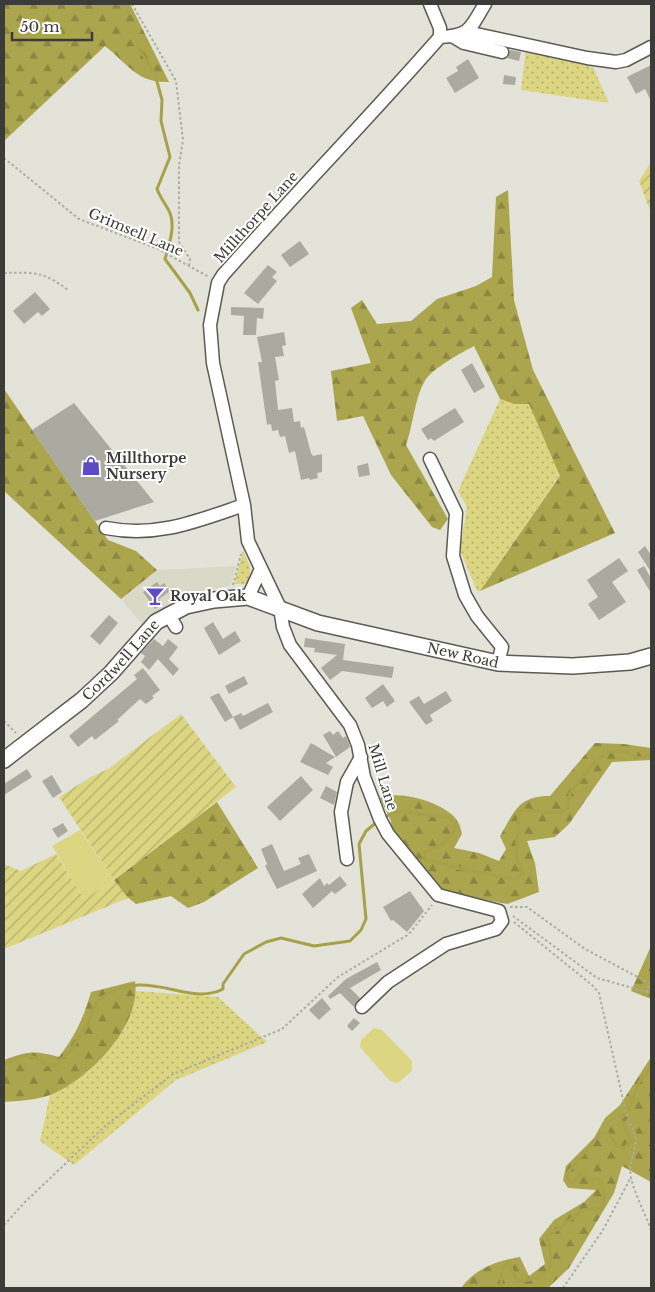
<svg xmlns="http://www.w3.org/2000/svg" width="655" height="1292" viewBox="0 0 655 1292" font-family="'Libre Baskerville',serif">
<defs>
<pattern id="grass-dots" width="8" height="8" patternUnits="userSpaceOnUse" patternTransform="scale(1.25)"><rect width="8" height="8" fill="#dcd682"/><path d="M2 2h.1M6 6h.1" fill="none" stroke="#b4af6b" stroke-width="1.8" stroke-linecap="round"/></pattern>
<pattern id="forest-firs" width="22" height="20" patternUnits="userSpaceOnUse" patternTransform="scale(1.25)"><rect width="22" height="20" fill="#aba54d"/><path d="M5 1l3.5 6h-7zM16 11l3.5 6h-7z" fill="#8c8841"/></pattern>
<pattern id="garden-furrows" width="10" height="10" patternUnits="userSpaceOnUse" patternTransform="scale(1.25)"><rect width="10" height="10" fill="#dcd682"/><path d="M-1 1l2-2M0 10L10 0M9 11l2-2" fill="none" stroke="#b4af6b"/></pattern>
</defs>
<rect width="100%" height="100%" fill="#e3e3d9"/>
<!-- built -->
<path fill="#d9d9c8" d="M236,566L231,585L184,597L179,596L143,625L121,599L157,570Z"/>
<!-- grass -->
<path fill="url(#grass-dots)" d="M526,48L593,67L609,103L521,90Z
M500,399L514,404H529L560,475L480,591H477L460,550L467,507L458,491Z
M243,551C249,563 254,572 246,584H234Z
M136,991L218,997L267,1042L176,1080L74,1165L40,1141L50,1095L89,1071L124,1029Z"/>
<!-- forest -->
<path fill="url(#forest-firs)" d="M4,4H130L169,82C137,83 129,65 105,46L4,141Z
M508,190L514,300L533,370L615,533L480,591L560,476L529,404H514L500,399L474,346C461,353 435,367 426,379C415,395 413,426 406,445L448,519L440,530L432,527L391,475L363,416L337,421L331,371L371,363L351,308L362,300L377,324L411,321L437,299L476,286L492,277L496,197Z
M4,389L108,540L136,551L157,570L121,599L4,491Z
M595,743L624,744L651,748V760L612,762L569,824L555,837L527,841L535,863L539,892L507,904L440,891L392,834L391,821L380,798C398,789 448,803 458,822C460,825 461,830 462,834L454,848L479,853L499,861L506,849L500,836C515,811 518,796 550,796Z
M217,802L258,868L204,902L188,908L171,896L136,904L125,895L114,880Z
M651,946V999L631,991Z
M135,981C142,1025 89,1080 50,1095C37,1100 17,1101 4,1102V1060C27,1051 35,1050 59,1057C75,1036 84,1017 91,992Z
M651,1057V1182L622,1166L614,1193L569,1268L548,1288H461C476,1268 496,1261 520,1257L529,1276L545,1264L539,1239L554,1220L584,1202L596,1190L568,1188L563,1180L566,1166L594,1138L605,1118L620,1105Z"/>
<!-- garden -->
<path fill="url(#garden-furrows)" d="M651,162V213L639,181Z
M181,714L236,787L114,880L128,898L4,949V864L21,871L56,854L84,899L114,880L59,797L89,778L108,769Z"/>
<!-- pitch -->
<path fill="#dcd682" d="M80,830L114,880L84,899L52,846Z
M374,1028L382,1030L412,1061V1071L398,1083L390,1081L360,1047L361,1040Z"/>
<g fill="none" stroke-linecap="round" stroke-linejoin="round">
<!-- stream -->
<path stroke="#a7a149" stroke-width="3" d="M138,47L155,74L162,100L161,121L170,157L157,189C160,197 164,202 168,209C177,224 169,244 165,259L190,293L198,310
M383,818L397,811L451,818L456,826C450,842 440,846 425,852L424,859L466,870L515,879L523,874L516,856L519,811C535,807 545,817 567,810L570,793L593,764L607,752L623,751L639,758L651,756
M4,1065C22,1055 28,1050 46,1065H55C70,1053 80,1039 88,1022C92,1016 94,1003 100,999C147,964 187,1008 223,989V984L244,954L266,942L281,938L314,946L350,941L361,930L366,919L359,844L366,831L378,821
M479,1288L489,1286L495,1288
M501,1288L502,1269L509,1262L517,1281C550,1279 557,1269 547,1237L583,1210L602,1208L605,1193L599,1179H591L581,1174L573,1183L568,1179V1172L601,1133L609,1134L617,1146L624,1148L631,1141L621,1119L629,1108L639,1082L651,1067"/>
</g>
<!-- building -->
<path fill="#aaaaa1" d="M510,50L521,52L519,61L507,58Z
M468,59L479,78L455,93L446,78L458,71L456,67Z
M651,65V101L645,89L636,94L627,77Z
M504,75L516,77L515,85L503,84Z
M300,241L309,254L290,267L281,255Z
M268,265L277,272L272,277L277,281L258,304L244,293Z
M35,292L50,309L42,316L38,312L24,324L13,311Z
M231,307L264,308L263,319L257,318L256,335H243L244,316L231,315Z
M284,332L286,345L282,346L284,356L275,357L279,380L275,381L278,410L292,408L294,422L300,421L301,428L304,427L311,453L313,456L322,454V472L317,473L318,478L310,480L309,478L301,480L295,451L289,453L285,436L280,437L278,430L272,431L271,424L267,425L258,362H262L257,337Z
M472,363L485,387L474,393L461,370Z
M74,403L154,502L95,521L32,430Z
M455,408L464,422L434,441L431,438L428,440L421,429Z
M368,463L370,475L359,477L357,466Z
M645,546L651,555V572L638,552Z
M619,558L628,571L612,582L626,602L599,620L588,604L598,597L587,580Z
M644,566L651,578V593L637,570Z
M157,582L160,586L164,583L170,591L159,599L162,604L155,609L143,592Z
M109,615L118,623L100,645L90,636Z
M213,622L223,639L235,631L241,641L219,655L204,628Z
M305,638L345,644L343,660L394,667L392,678L342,671L330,680L321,668L337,655L314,652L315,648L304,647Z
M154,639L163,646L168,639L178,647L169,659L179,669L173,676L158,659L149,670L141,662L145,656L141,653Z
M143,668L160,690L152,696L154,698L146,704L140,699L117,720L119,721L95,740L92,736L78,747L69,736L137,679L134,675Z
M244,676L248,684L229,694L225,686Z
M383,684L395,701L387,707L383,701L372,708L365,698Z
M446,691L452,701L430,715L433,721L426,725L409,702L419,696L424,704Z
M219,693L233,717L225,722L210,697Z
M268,703L273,712L240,730L233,717L241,713L243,716Z
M330,731L333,735L338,731L343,738L346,736L350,747L336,757L323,735Z
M311,743L335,757L326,763L333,767L328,775L300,762Z
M27,769L32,777L4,795V784Z
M52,775L62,792L53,798L42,781Z
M301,776L313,790L280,821L267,807Z
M326,786L337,792L334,805L320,798Z
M63,823L68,831L58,838L52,829Z
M272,844L284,871L301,864L298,858L309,854L317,871L277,889L265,866L267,864L261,849Z
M340,876L347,885L335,894L332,891L313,908L302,894L320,878L324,886L327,883L329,885Z
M410,891L424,911L407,932L393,920L391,921L383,907Z
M377,962L381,970L350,988L360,998L354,1007L340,993L330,999L328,996L346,979Z
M322,998L331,1009L319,1020L309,1010Z
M354,1018L360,1023L352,1031L347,1026Z"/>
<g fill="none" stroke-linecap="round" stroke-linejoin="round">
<!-- minor casing -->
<g stroke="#5c5b53" stroke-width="15">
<path id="minor" d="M467,32L587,58L616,62L626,60L651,47
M440,37C471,36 470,28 485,4
M454,37L464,43L502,52
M430,459L456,513L453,556L465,595L477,616L502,647L498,663
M106,528C157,538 197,521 244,505
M248,597L260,571
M168,614L176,627
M347,859L341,812L347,782L361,757
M362,1007L388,982L446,944L496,929L502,921L499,911L438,895L388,834L380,819L364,777L358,745L350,725L290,645L283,627L280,608L248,541L244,505L213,363L210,325L218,283L223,275C294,195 369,118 440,37V28L430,4"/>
</g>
<!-- major casing -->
<g stroke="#5c5b53" stroke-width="18">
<g id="major">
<path id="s1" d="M4,760L82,700L111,673L156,622L186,606L214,600L248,597L318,623L498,663L573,666L630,662L651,656"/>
</g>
</g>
<!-- path -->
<path stroke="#acaca4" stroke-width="2" stroke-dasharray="2.5 2.5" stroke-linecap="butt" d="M132,4L176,81L183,140L179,165V242L190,259L189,266
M4,158L79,219L158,249L209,277
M158,249L163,248L172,253L174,257
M4,273C35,272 45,272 69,291
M233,585L241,554
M4,721L16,733
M510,907H527L585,949L649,983
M513,916L597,978L651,993
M514,922L592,985L599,993L628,1122C645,1140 627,1157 631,1178C635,1195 645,1213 651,1230
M646,992L651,983
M4,1225L25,1202L105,1126L173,1074L282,1029L338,977L409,934L432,905
M563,1288L603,1230L631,1177"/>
<!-- minor -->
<use href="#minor" stroke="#fff" stroke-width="12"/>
<!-- major -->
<use href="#major" stroke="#fff" stroke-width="15"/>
</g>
<!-- icons -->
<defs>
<g id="shop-bare" transform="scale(1.5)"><path d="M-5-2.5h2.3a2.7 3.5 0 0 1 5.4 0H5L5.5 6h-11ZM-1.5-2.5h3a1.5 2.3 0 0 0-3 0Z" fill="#5e4bc4" stroke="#fff" stroke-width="2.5" paint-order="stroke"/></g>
<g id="bar-bare" transform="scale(1.5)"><path d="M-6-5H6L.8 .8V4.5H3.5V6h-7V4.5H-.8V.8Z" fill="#5e4bc4" stroke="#fff" stroke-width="2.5" paint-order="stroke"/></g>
</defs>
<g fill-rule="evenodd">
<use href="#shop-bare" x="91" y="466"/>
<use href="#bar-bare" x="155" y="596"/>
</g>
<g text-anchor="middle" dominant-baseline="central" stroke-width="4" stroke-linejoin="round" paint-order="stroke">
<!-- street labels -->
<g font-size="14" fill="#3b3b37" stroke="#fff">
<text transform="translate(256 217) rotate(-48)">Millthorpe Lane</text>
<text transform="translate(136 232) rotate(23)">Grimsell Lane</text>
<text stroke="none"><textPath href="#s1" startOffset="526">New Road</textPath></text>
<text stroke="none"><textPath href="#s1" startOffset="154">Cordwell Lane</textPath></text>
<text transform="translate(383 777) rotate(73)">Mill Lane</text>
</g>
<!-- poi labels -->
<g font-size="14" font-weight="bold" fill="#3b3b37" stroke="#fff" text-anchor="start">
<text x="106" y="458">Millthorpe<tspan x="106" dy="16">Nursery</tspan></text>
<text x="170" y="596">Royal Oak</text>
</g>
</g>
<!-- border -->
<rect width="655" height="1292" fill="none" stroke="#3b3b37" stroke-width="10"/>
<!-- scale -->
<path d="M12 32v8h80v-8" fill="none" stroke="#3b3b37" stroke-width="2.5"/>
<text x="20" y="32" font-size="15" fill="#3b3b37" stroke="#ffffff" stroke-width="4" paint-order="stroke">50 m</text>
</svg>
